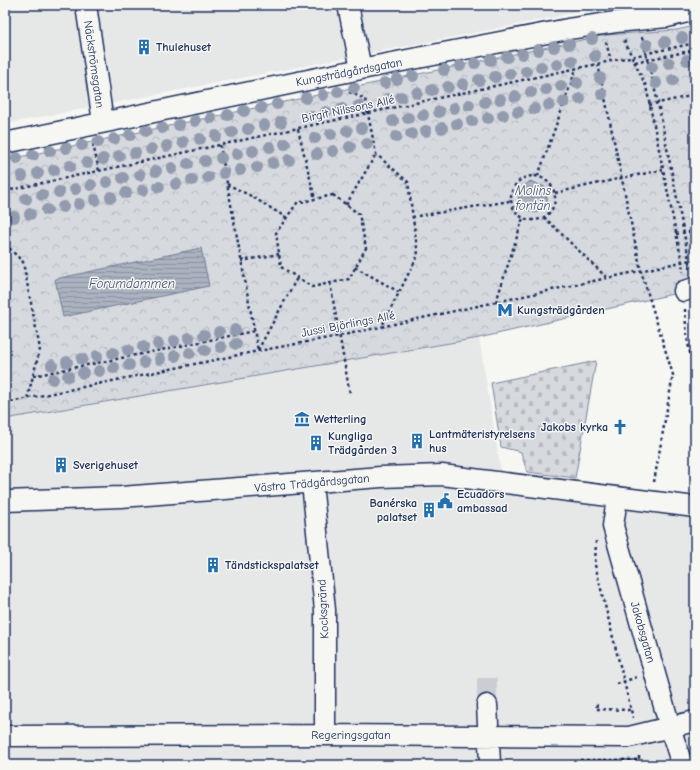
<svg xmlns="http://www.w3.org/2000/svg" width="700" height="770" viewBox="0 0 700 770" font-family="'Comic Neue',sans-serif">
<defs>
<pattern id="forest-crowns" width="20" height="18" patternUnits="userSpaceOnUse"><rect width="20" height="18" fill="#d6d9dd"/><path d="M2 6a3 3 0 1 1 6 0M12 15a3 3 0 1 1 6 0" fill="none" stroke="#b7bbc0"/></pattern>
<pattern id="cemetery-stones" width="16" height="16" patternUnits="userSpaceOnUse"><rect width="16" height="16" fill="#d6d9dd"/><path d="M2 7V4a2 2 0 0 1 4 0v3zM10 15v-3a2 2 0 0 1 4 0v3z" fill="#b7bbc0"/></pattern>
<pattern id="water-rules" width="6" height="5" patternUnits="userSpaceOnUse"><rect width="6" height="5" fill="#abb2c0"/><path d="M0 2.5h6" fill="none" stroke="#8a919f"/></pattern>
</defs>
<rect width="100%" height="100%" fill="#f6f6f2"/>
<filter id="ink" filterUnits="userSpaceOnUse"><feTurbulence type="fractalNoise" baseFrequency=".025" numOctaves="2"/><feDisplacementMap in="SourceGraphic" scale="8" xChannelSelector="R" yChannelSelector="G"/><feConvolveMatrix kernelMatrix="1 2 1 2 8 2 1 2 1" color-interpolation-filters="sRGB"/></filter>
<g filter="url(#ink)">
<!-- built -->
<path fill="#e6e7e7" d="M5,5H594L561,16L5,124Z
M479,338L504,491L695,515V765H5V419Z"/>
<!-- forest -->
<path fill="url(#forest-crowns)" stroke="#78849e" d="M695,26V289L479,338L5,419V160L606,35L676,30Z"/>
<!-- cemetery -->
<path fill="url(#cemetery-stones)" stroke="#78849e" d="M596,361L575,478L527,472L521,452L501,447L491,383Z"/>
<!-- water -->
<path fill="url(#water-rules)" stroke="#717e99" d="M530,181L545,187L548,203L536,213L520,208L518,192Z
M201,248L209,286L63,317L55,279Z"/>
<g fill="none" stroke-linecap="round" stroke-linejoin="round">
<!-- minor-tunnel -->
<path stroke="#caced4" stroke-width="20" stroke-dasharray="20 10" stroke-linecap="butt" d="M487,678V705"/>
<!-- minor casing -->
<g stroke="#1b2f5e" stroke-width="23">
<path id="minor" d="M86,5L103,122
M348,5L361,69
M5,143L361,69L568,29L616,22L667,17L695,10
M684,291L695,288
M312,483L325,610V735
M617,498L613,526L670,727L682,765
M5,501L121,497L381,477L442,475L695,507
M487,705L490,763
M5,736L325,735L629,737L695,721"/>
</g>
<!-- path -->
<path stroke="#1b2f5e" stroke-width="2.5" stroke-dasharray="3 3" stroke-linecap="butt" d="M642,37L658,103L691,269
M624,40L646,86L682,262L683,272
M606,42L611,61
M635,62L695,50
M598,64L641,271L673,375L654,482
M349,92L365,99L376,154L408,182L418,255L382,326
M649,105L695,95
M298,129L315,199
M93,144L99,171
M220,145L258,351
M511 198a22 22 0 1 1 44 0a22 22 0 1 1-44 0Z
M538,176L576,69
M227,184L251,196L287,218
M5,191L695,43
M555,193L622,178L663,170
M333,195L359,214L366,248L349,279L312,287L281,267L276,233L297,203Z
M346,205L376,154
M412,217L510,201
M544,217L607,278
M676,234L695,231
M5,244L23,262L40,349L27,399
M241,261L279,254
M355,267L399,292
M330,283L350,394
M496,302L523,218
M685,309C686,329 687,349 695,367
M258,350L297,278
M33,376L254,331
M5,403L258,351L339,336L695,259
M596,541L595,565L633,718
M617,684L637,677
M597,704L596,709L631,710
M580,760H639V754"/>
<!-- minor -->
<use href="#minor" stroke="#f6f6f2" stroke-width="20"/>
</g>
<!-- trees -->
<g fill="#929bae">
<circle cx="682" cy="38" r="6"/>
<circle cx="592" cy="39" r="6"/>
<circle cx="665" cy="42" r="6"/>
<circle cx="569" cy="44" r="6"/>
<circle cx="647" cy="45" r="6"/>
<circle cx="554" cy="47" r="6"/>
<circle cx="538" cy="50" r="6"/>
<circle cx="522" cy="54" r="6"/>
<circle cx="595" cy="56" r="6"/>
<circle cx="507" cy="57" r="6"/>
<circle cx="491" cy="60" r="6"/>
<circle cx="687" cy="60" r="6"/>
<circle cx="572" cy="61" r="6"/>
<circle cx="475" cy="63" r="6"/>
<circle cx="669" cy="63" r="6"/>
<circle cx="557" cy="64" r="6"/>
<circle cx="460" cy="66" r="6"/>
<circle cx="541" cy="67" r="6"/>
<circle cx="652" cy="67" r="6"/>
<circle cx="444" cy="70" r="6"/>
<circle cx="526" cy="71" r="6"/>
<circle cx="510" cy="74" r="6"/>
<circle cx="413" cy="76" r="6"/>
<circle cx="495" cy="77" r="6"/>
<circle cx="600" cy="78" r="6"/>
<circle cx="397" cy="79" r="6"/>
<circle cx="479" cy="80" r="6"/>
<circle cx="673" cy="80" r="6"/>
<circle cx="385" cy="83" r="6"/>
<circle cx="577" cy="83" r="6"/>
<circle cx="656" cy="83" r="6"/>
<circle cx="463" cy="84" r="6"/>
<circle cx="561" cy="86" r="6"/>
<circle cx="448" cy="87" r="6"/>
<circle cx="354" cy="88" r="6"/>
<circle cx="546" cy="89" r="6"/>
<circle cx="432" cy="90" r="6"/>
<circle cx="338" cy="92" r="6"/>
<circle cx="531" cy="92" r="6"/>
<circle cx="417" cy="93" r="6"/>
<circle cx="602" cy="94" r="6"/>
<circle cx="323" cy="95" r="6"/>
<circle cx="515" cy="96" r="6"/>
<circle cx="401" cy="97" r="6"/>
<circle cx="306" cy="98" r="6"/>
<circle cx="388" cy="99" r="6"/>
<circle cx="500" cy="99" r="6"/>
<circle cx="580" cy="99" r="6"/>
<circle cx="485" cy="102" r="6"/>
<circle cx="564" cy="102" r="6"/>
<circle cx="277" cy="104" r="6"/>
<circle cx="469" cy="105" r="6"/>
<circle cx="549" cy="105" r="6"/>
<circle cx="359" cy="106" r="6"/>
<circle cx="261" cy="108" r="6"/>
<circle cx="454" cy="108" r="6"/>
<circle cx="342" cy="109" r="6"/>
<circle cx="534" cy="109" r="6"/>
<circle cx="244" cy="111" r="6"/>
<circle cx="326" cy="112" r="6"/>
<circle cx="439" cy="112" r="6"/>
<circle cx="518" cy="112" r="6"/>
<circle cx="228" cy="115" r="6"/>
<circle cx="423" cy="115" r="6"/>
<circle cx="503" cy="115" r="6"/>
<circle cx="310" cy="116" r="6"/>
<circle cx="211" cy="118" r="6"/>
<circle cx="408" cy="118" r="6"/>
<circle cx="488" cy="118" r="6"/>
<circle cx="195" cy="121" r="6"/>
<circle cx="393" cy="121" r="6"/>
<circle cx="472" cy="121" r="6"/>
<circle cx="281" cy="122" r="6"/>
<circle cx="457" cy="124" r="6"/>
<circle cx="179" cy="125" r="6"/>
<circle cx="264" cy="125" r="6"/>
<circle cx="162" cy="128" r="6"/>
<circle cx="362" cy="128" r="6"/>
<circle cx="442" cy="128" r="6"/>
<circle cx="248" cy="129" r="6"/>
<circle cx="146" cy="131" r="6"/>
<circle cx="347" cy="131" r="6"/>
<circle cx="426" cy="131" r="6"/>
<circle cx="232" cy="132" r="6"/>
<circle cx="331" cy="134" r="6"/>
<circle cx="411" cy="134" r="6"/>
<circle cx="130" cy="135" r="6"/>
<circle cx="216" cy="136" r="6"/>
<circle cx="396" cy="137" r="6"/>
<circle cx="315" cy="138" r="6"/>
<circle cx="114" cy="139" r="6"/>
<circle cx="200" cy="139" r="6"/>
<circle cx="98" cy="142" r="6"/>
<circle cx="183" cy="142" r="6"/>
<circle cx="285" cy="144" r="6"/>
<circle cx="367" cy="144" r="6"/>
<circle cx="82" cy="145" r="6"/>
<circle cx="167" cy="146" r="6"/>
<circle cx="270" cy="147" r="6"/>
<circle cx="350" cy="147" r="6"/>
<circle cx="66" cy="148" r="6"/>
<circle cx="151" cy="149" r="6"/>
<circle cx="50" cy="151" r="6"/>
<circle cx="253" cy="151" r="6"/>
<circle cx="333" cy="151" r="6"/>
<circle cx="135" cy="153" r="6"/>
<circle cx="237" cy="154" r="6"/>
<circle cx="317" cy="154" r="6"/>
<circle cx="33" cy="155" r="6"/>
<circle cx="119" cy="156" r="6"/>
<circle cx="17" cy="158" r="6"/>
<circle cx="221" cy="158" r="6"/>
<circle cx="103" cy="159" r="6"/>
<circle cx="289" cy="160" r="6"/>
<circle cx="205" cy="161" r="6"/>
<circle cx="87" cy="163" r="6"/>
<circle cx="273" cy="163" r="6"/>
<circle cx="188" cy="164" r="6"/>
<circle cx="70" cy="166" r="6"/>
<circle cx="257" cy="167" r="6"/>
<circle cx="172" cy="168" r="6"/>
<circle cx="54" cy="170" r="6"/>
<circle cx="240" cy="170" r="6"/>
<circle cx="156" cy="171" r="6"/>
<circle cx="38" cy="173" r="6"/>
<circle cx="224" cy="173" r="6"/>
<circle cx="140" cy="175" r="6"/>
<circle cx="22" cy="176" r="6"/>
<circle cx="208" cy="177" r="6"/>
<circle cx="123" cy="178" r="6"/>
<circle cx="192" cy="180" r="6"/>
<circle cx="107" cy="182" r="6"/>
<circle cx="176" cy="184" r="6"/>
<circle cx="91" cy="185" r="6"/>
<circle cx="159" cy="187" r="6"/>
<circle cx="75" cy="189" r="6"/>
<circle cx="143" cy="190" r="6"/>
<circle cx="59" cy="192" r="6"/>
<circle cx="126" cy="193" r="6"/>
<circle cx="42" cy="195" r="6"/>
<circle cx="111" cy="197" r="6"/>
<circle cx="26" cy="199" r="6"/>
<circle cx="95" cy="200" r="6"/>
<circle cx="79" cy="204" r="6"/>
<circle cx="63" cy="207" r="6"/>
<circle cx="47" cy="210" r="6"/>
<circle cx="30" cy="214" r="6"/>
<circle cx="14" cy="217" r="6"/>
<circle cx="235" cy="330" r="6"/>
<circle cx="219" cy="332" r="6"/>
<circle cx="204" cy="335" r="6"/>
<circle cx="189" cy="338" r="6"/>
<circle cx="174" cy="341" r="6"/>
<circle cx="158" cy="344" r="6"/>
<circle cx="236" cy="344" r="6"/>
<circle cx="143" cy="347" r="6"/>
<circle cx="221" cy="347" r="6"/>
<circle cx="128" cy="350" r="6"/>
<circle cx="205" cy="350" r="6"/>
<circle cx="113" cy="353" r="6"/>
<circle cx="190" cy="353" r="6"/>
<circle cx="97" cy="356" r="6"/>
<circle cx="175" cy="356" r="6"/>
<circle cx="82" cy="359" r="6"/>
<circle cx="160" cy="359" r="6"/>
<circle cx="67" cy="362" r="6"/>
<circle cx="144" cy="362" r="6"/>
<circle cx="52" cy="365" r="6"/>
<circle cx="129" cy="365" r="6"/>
<circle cx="114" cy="368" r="6"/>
<circle cx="99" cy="371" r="6"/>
<circle cx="83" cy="373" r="6"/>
<circle cx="68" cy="376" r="6"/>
<circle cx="53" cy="379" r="6"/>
</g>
</g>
<!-- icons -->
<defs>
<g id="building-bare" transform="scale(1.2)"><path d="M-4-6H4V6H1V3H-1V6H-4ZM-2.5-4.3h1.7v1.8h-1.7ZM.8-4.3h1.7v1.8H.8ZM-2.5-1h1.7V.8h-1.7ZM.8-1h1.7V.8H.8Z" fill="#1f6fb2" stroke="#f6f6f2" stroke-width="2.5" paint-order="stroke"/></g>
<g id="metro-bare" transform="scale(1.2)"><path d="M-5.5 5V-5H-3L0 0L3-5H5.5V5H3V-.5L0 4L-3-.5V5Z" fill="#1f6fb2" stroke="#f6f6f2" stroke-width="2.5" paint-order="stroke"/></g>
<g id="museum-bare" transform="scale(1.2)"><path d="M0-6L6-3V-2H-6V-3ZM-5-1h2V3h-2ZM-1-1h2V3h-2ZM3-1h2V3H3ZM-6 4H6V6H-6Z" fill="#1f6fb2" stroke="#f6f6f2" stroke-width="2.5" paint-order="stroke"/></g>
<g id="church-bare" transform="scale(1.2)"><path d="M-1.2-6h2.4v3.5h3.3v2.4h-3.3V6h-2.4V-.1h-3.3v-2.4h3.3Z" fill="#1f6fb2" stroke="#f6f6f2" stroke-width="2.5" paint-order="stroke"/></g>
<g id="civic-bare" transform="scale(1.2)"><path d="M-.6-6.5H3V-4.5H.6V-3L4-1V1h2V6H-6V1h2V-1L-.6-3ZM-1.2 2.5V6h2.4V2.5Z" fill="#1f6fb2" stroke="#f6f6f2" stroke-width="2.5" paint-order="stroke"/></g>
</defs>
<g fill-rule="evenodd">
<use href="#building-bare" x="144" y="47"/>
<use href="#metro-bare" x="505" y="310"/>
<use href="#museum-bare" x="302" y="419"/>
<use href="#church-bare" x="620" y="427"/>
<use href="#building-bare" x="417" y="441"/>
<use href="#building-bare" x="316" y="443"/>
<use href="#building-bare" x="61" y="465"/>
<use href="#civic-bare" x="445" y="501"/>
<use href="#building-bare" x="429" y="510"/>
<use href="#building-bare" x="213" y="565"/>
</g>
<g text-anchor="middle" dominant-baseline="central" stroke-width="3" stroke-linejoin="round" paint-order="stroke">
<!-- poi labels -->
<g font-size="12" font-weight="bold" fill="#1b2f5e" stroke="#f6f6f2" text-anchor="start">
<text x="156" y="47">Thulehuset</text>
<text x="517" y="310">Kungsträdgården</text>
<text x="314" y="419">Wetterling</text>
<text x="608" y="427" text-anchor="end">Jakobs kyrka</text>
<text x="429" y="434">Lantmäteristyrelsens<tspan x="429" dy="14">hus</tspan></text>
<text x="328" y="436">Kungliga<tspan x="328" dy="14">Trädgården 3</tspan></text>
<text x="73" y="465">Sverigehuset</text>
<text x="457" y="494">Ecuadors<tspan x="457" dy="14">ambassad</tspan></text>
<text x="417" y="503" text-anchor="end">Banérska<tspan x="417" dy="14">palatset</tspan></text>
<text x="225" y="565">Tändstickspalatset</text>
</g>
<!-- street labels -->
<g font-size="12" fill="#1b2f5e" stroke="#f6f6f2">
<text transform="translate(94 64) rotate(82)">Näckströmsgatan</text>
<text transform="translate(349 72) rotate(-11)">Kungsträdgårdsgatan</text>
<text transform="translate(348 109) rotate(-12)">Birgit Nilssons Allé</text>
<text transform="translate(348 324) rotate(-11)">Jussi Björlings Allé</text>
<text transform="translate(312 483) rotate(-5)">Västra Trädgårdsgatan</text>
<text transform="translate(323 609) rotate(-93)">Kocksgränd</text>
<text transform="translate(643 632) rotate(74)">Jakobsgatan</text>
<text x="351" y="735">Regeringsgatan</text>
</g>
<!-- water labels -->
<g font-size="13" font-style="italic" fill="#46567b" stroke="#f6f6f2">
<text x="533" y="190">Molins<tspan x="533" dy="15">fontän</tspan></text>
<text x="132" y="283">Forumdammen</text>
</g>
</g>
<!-- margin -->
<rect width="700" height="770" fill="none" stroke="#f6f6f2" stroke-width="20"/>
<rect x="10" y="10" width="680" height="750" fill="none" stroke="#1b2f5e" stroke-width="1.5" filter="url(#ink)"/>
</svg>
